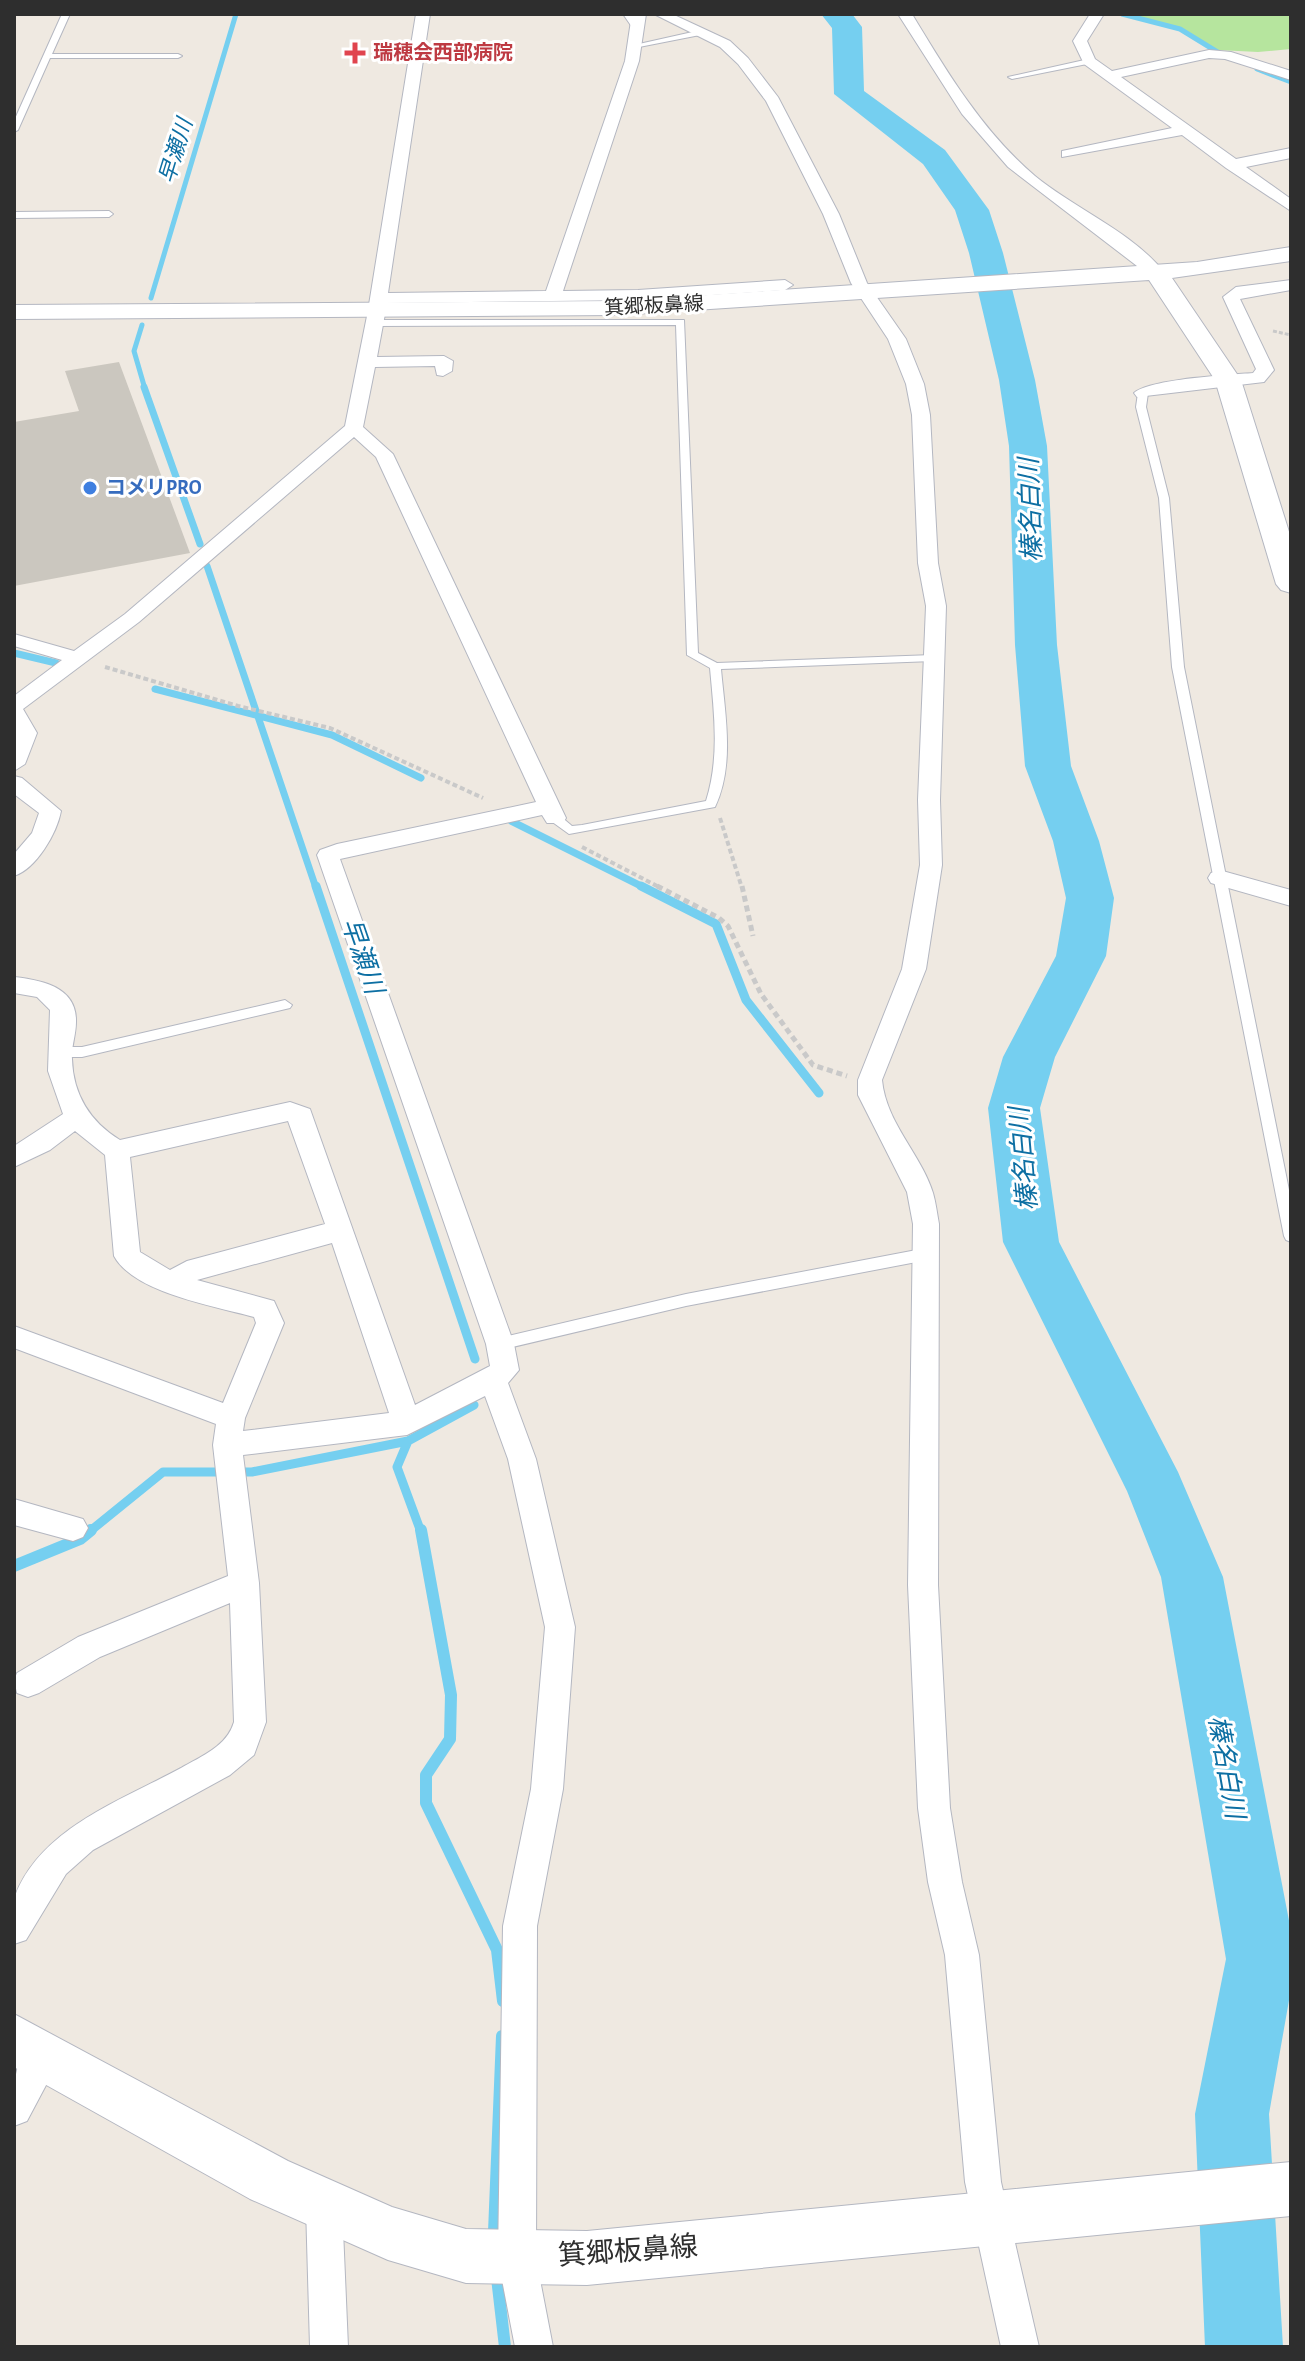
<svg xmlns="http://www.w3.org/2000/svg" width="1305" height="2361" viewBox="0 0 1305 2361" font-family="'Alegreya Sans','Noto Sans JP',sans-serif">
<rect width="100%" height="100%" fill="#efe9e1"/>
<!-- green -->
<path fill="#b6e59e" d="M1115,14H1291V49L1258,52L1218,50L1178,29Z"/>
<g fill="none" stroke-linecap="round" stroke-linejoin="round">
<!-- stream-far3 -->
<path stroke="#75cff0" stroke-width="5" d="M1122,14L1180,29L1224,56
M1257,69L1291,82
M151,298L236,14
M142,325L134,351L145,389"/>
<!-- stream-far2 -->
<path stroke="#75cff0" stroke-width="7" d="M144,387L200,544
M207,566L316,888
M14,653L56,663
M155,689L332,735L421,778
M511,821L645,888"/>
<!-- stream-far1 -->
<path stroke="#75cff0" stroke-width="9" d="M316,886L475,1359
M641,886L716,924L746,1000L819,1093
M408,1441L397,1467L421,1532
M89,1532L163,1472H252L408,1441L474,1405"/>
<!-- stream -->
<path stroke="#75cff0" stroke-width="12" d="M421,1530L451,1695L450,1739L426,1775V1803L497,1950L503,2001
M14,1566L80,1539L91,1530
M494,2232L502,2036
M497,2278L505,2347"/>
<!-- river -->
<path fill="#75cff0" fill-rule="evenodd" d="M821,14H852L862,27L864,91L945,150L989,210L1003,253L1035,380L1047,446L1057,645L1071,766L1099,841L1114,898L1106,956L1055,1057L1040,1108L1059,1242L1178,1472L1223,1577L1291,1931V1989L1269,2114L1283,2347H1205L1195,2114L1226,1959L1161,1577L1127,1491L1003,1242L988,1108L1003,1057L1056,956L1066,898L1053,841L1025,766L1015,645L1009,446L999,380L969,253L955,210L923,164L834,94L832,28Z"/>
</g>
<!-- building -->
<path fill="#cbc7bf" d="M119,362L190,553L14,586V422L79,411L65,371Z"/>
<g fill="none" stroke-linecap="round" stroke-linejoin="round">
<!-- lane casing -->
<g stroke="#b4b7c1" stroke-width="2">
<path id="lane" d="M62,14H70L52,54H178L182,56L178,58H50L18,130L14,132V121Z
M623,14H631L638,27H632Z
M697,31H700V35L634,48L630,46Z
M1089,59H1092V63L1012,79L1008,77Z
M14,212L109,211L113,214L109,217L14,218Z
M684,320L698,653L717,663L933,655L939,658L933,661L721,669C725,714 735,765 715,807L569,834L551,821L549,818L551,815H559L572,826L582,825L706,801C720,757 714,713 710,668L687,655L676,325L374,326L369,323L374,320Z
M1143,390L1148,393L1146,407L1169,498L1184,667L1291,1200V1242L1286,1240L1284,1236L1172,667L1159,498L1136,407L1138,393Z
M285,1000L292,1005L290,1008L82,1057H59L52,1052L59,1047H82Z
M927,1248L932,1250L934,1254L932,1258L927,1260L686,1306L500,1350L495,1348L493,1344L495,1340L500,1338L686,1294Z"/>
</g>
<!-- street casing -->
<g stroke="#b4b7c1" stroke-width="2">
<path id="street" d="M416,14H430L388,293L546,291L625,61L632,14H646L639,61L563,291L638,290L785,280L793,285L785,290L638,300L387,303L377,357L444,356L453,361L452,371L443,376L437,375L435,366L375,367L363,427L393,454L566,818L563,823H547L542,815L340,859L514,1344L519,1370L508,1383L536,1459L575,1627L563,1789L537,1926L536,2259L553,2347H515L498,2259L503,1926L531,1789L545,1627L508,1459L485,1396L407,1435L243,1455L259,1583L266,1722L254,1755L230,1775L93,1850L66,1874L26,1940L14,1944C14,1930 10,1909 15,1896C41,1828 122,1800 181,1768C202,1756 227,1746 234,1722L230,1603L100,1657L39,1693L28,1697L17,1693L14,1680L17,1673L78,1637L228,1576L213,1445L216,1424L14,1348V1326L223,1403L256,1323L254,1317C215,1306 134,1293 114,1256L105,1155L75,1131L50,1150L14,1167V1146L63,1114L48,1071L50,1010L37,997L14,993V977C42,980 77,987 76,1022C76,1035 71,1047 72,1059C73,1094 90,1122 120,1140L290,1102L310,1109L415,1405L490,1366L486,1344L317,855L320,850L337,844L536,802L376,457L354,437L139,622L23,709L37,733L25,764L14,771V696L62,660L14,646V634L74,651L125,614L345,426L368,311ZM288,1121L325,1224L187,1261L170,1270L140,1252L130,1157ZM332,1243L389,1413L243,1431L245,1418L284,1323L274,1301L197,1280Z
M654,14H672L730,41L748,58L778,97L839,214L867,283L906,339L924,384L930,415L938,563L946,606L940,800L942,865L926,969L882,1080C886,1123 921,1154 933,1193C936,1203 937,1214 939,1224L938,1585L950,1808L962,1882L979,1955L1001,2182L1039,2347H1001L965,2182L945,1955L928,1882L918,1808L908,1585L913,1224L907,1192L858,1095V1080L902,969L920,865L918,800L926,606L918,563L912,415L906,384L888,339L851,283L823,214L766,101L738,64L720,47Z
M898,14H912C947,72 983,132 1035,176C1075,209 1131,231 1164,272L1162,276H1150L1008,167L962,114Z
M1090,14H1104L1087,41L1095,59L1112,71L1209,50L1231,52L1291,71V80L1225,59L1209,58L1121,77L1236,159L1291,148V158L1246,167L1291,199V211L1226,168L1182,135L1062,157V151L1172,128L1084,64L1073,41Z
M1291,280V290L1240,299L1274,370L1264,382L1137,397L1134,393C1149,379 1229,375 1253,373L1256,369L1223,297L1236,287Z
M14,776L22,778L61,811C57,833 36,869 14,876V854L32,833L39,813L14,794Z
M1219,870L1291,890V906L1211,883L1208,878L1211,873Z
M14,1499L83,1519L88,1528L83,1537L73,1541L14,1525Z
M44,2037L56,2043L62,2055L27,2121L14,2126C14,2094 9,2052 44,2037Z
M324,2188L337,2193L342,2206L348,2347H310L306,2206L311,2193Z"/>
</g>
<!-- secondary casing -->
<g stroke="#b4b7c1" stroke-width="2">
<path id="secondary" d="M1291,247V261L1172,278L1241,380L1291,538V593L1281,590L1276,584L1215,380L1149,280L618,315L14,319V305L618,301L1197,262Z
M14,2014L288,2161L392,2207L466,2229L587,2231L1291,2162V2216L587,2285L466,2283L388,2260L250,2199L14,2067Z"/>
</g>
<!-- path-far2 -->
<path stroke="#c9c9c9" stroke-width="3" stroke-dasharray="4 2" stroke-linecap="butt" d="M1273,331L1291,335"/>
<!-- path-far1 -->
<path stroke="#c9c9c9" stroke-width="4" stroke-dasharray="5 3" stroke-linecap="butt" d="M105,667L238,706L330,728L483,798
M720,818L742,888
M582,847L661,888"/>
<!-- path -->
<path stroke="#c9c9c9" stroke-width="5" stroke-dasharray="6 4" stroke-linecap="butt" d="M657,886L719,918L728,926L761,994L813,1065L847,1076
M742,886L753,936"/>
<!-- lane -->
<use href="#lane" fill="#fff" fill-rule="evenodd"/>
<!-- street -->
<use href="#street" fill="#fff" fill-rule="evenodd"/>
<!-- secondary -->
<use href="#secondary" fill="#fff" fill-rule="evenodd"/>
</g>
<!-- markers -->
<path fill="#e0444e" stroke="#fff" stroke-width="3" d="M351 41h8v8h8v8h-8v8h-8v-8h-8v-8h8z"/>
<circle fill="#3f7fe0" stroke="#fff" stroke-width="3" cx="90" cy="488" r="8"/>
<g text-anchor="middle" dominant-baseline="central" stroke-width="6" stroke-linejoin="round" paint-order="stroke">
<!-- far-health labels -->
<g font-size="20" font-weight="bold" fill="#be3a42" stroke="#fff" text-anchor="start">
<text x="373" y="53">瑞穂会西部病院</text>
</g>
<!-- far-street labels -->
<g font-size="20" fill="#2e2e2e" stroke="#fff">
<text transform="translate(654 306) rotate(-3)">箕郷板鼻線</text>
</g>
<!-- far-shop labels -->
<g font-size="20" font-weight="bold" fill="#366cbe" stroke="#fff" text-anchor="start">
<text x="106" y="488">コメリPRO</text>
</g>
<!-- far-water labels -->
<g font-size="22" font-style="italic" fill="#0d6fa3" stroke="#fff">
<text transform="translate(176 151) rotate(-73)">早瀬川</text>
</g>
<!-- water labels -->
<g font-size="26" font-style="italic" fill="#0d6fa3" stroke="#fff">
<text transform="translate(1031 510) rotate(-92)">榛名白川</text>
<text transform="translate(362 956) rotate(71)">早瀬川</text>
<text transform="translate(1024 1159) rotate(-95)">榛名白川</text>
<text transform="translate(1226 1767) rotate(80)">榛名白川</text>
</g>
<!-- near-street labels -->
<g font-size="28" fill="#2e2e2e" stroke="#fff">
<text transform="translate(628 2252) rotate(-4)">箕郷板鼻線</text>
</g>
</g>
<!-- border -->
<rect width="1305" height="2361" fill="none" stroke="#2e2e2e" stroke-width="32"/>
</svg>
